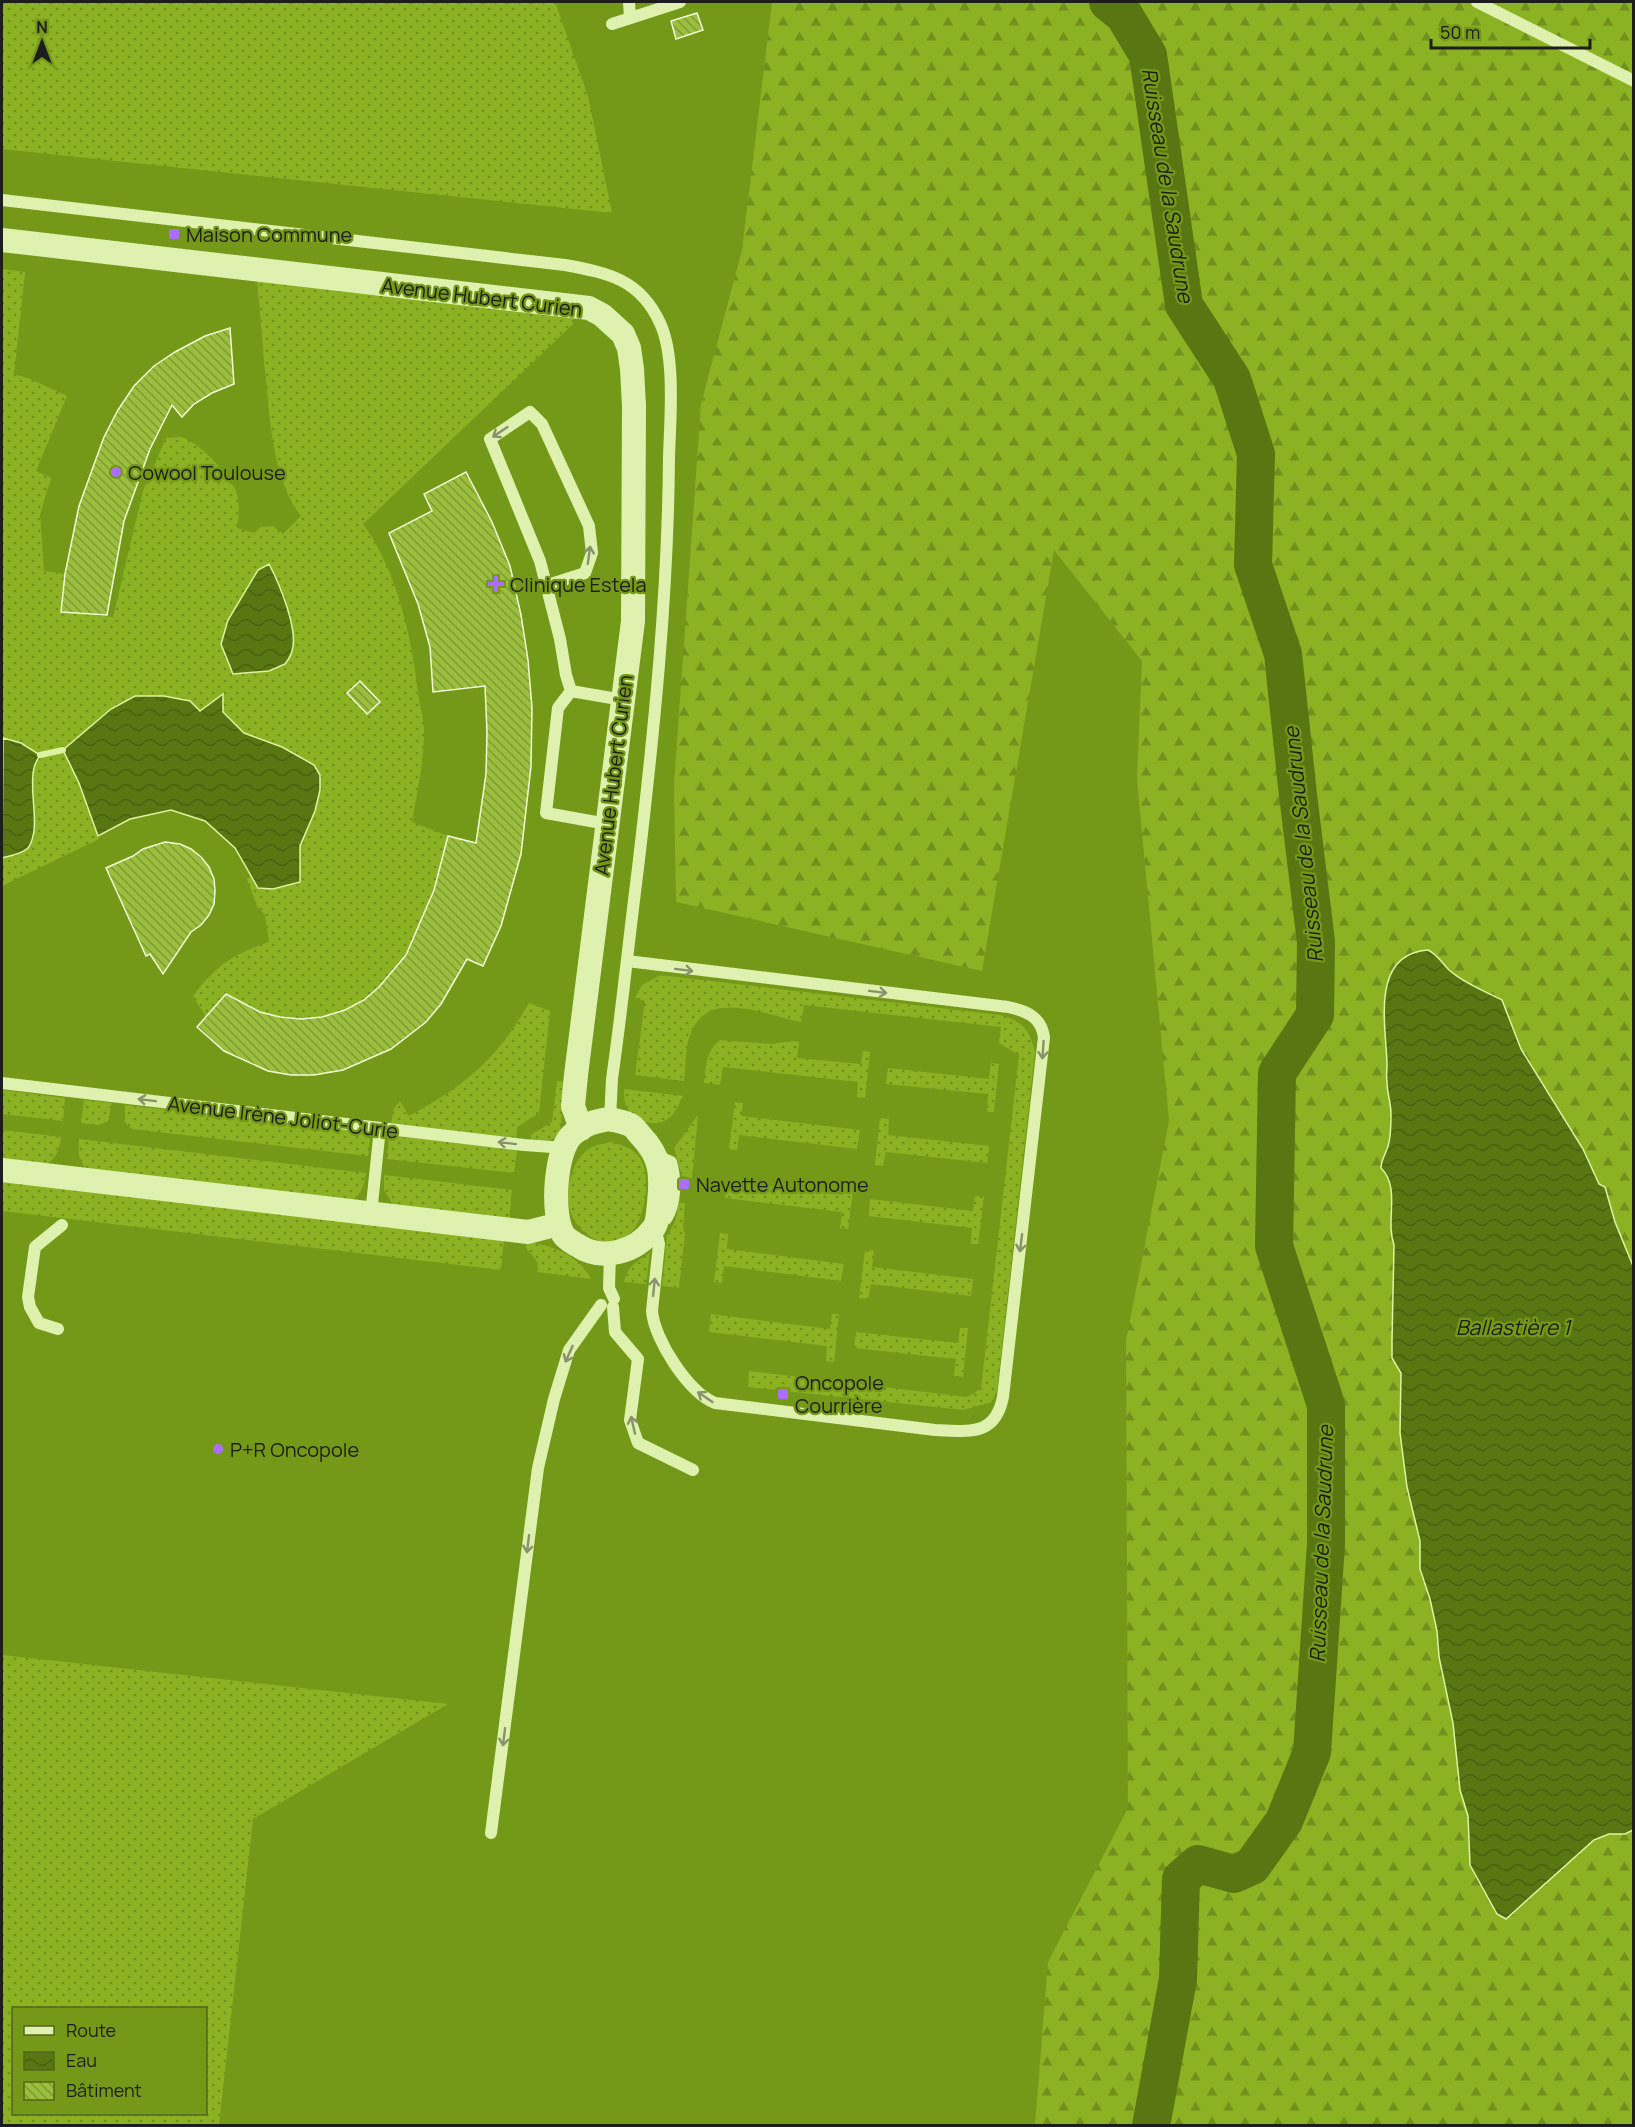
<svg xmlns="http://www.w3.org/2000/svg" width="1635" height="2127" viewBox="0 0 1635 2127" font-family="Manrope,sans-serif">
<defs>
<pattern id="grass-dots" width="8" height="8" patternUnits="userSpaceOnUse" patternTransform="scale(1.5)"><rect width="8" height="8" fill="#8bb222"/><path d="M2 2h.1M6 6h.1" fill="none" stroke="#71901d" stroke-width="1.8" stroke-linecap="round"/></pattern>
<pattern id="forest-firs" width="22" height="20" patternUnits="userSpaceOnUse" patternTransform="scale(1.5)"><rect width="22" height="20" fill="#8bb222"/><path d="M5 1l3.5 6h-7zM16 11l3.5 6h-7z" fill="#71901d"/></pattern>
<pattern id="water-waves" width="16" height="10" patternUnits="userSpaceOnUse" patternTransform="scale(1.5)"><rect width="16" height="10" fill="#587611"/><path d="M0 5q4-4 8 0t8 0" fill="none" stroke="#48600f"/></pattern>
<pattern id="building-back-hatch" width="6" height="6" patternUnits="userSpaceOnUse" patternTransform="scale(1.5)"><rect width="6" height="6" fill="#9bbe3e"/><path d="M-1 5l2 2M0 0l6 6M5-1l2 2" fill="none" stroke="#7e9a33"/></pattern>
</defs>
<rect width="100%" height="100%" fill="#749919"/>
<!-- grass -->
<path fill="url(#grass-dots)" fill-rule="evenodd" d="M2,2H555L588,96L612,213L2,149Z
M2,269L25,272L14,374L30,379L67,396L36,471L51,478L40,515L44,571L65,574L61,612L113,617L143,491L166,438C171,438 176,437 180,437C197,439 230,476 236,491C240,504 239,515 237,528L254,533L261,527L273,526L283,534L301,516C272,479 270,417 265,371C262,341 260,310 257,280L573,317V324L363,524C399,573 412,641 419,700C421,710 424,721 424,731C424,762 417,792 412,822L448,836C430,905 405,1004 321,1017C307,1019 294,1018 280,1017C255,1016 231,1017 206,1017L193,996C217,965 232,955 269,942L265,915L257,906L247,879L251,877L258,888L301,867L300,846L315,811L320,790L282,747L244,733L223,712V694L200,711L111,709L63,750L79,783L99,839L2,886Z
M661,975L1000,1015C1022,1021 1030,1030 1035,1052L997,1390L992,1402L963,1410L748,1387L749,1371L967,1397L981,1389L1019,1055L999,1043L1001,1027L804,1005L801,1022C767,1016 707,986 690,1035C685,1049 686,1067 684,1081L635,1075L645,1001L635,998L642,985Z
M529,1003L550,1011L539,1113L517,1127L516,1138L391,1124L394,1109L400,1101L409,1116C465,1086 498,1058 529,1003Z
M720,1040L772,1044L791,1041L799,1042L797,1058L861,1064L863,1051L870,1052L865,1098L857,1097L858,1082L723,1067L720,1085L704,1083C706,1067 706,1050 720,1040Z
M991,1063L999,1064L994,1112H987L988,1094L886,1084L888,1068L989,1079Z
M557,1081L566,1082L560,1132C553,1143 544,1140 531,1139V1135L552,1122Z
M624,1089L683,1096C679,1104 675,1114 668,1119C655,1128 633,1121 627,1108C624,1102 624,1095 624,1089Z
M2,1090L65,1098L63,1121L2,1114Z
M84,1100L112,1103L108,1121L99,1125L81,1123Z
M735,1102L743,1103L741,1116L860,1130L857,1149L739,1135L737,1150L729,1149Z
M125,1105L371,1133L368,1156L132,1129L125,1122Z
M698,1115L692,1178L682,1176L674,1148Z
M880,1118L889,1119L888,1135L989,1146L987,1163L886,1152L883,1166L875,1165Z
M2,1130L61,1137C57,1176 30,1165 2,1162Z
M389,1135L517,1150L514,1173L387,1159Z
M79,1139L366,1173C364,1186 362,1194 350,1202L90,1172C78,1162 78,1153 79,1139Z
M611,1142C622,1145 632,1148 639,1157C652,1173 646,1219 630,1234C608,1254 577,1235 570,1210C565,1192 571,1163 586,1151C593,1145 602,1144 611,1142Z
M384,1175L512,1190L509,1221L393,1205L384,1190Z
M2,1180L504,1239L501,1270L2,1211Z
M727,1181L843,1195L845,1182L854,1183L848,1229L840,1228L842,1212L725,1198Z
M975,1196L984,1197L978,1244H971L972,1228L869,1216L870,1199L973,1211Z
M679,1203H685L683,1229L685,1234L679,1288L662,1286L667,1236L675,1222Z
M720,1233L728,1234L727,1249L844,1264L841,1281L724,1266L722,1283L714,1282Z
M521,1241C548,1244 578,1253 591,1279L537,1272L538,1263Z
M865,1250L874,1251L872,1267L973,1279L971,1296L871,1284L868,1299L859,1298Z
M650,1252L646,1284L624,1282C628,1264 637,1263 650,1252Z
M711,1314L830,1329L832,1314H839L834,1362L826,1361L827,1346L709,1332Z
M960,1328H968L963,1377L954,1376L956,1359L854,1348L856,1332L958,1343Z
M2,1655L448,1704L253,1819L219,2125H2ZM14,2008H206V2114H14Z"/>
<!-- forest -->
<path fill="url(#forest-firs)" d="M772,2H1633V2125H1035L1048,1962L1128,1808L1126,1341L1169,1121L1137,779L1142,661L1054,550L982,971L676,902L674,784L701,404L742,250Z"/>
<!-- water -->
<path fill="url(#water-waves)" stroke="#def3a1" stroke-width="1.5" d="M269,564C279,583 299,630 292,651C291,656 288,660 285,664L269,671L233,674L221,644L228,620L258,570Z
M223,694V712L244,733L282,747L314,765L320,775V790L315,811L300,846V882L273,889L258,888L235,848L205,821L171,810L130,819L98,836L79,783L63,750L111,709L135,696H164L190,701L200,711Z
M3,738L21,743L40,755C38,759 35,763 34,768C28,791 42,829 28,848C22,854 10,856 2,858Z
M1428,950C1438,955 1442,963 1449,970C1464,983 1484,991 1502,1000L1521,1049L1583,1149L1599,1184L1605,1187L1615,1222L1633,1266V1830L1625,1834H1609L1594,1840L1506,1919L1497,1914L1470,1865L1468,1816L1460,1790L1453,1723L1439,1657L1437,1631L1430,1599L1420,1569V1541L1407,1487L1400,1433L1401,1373L1392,1358V1341L1394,1245C1385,1220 1401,1188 1381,1168C1381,1158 1388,1151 1389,1142C1391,1133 1391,1123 1391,1114C1391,1103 1387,1093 1387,1082C1386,1076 1387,1070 1387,1064C1386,1025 1370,954 1428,950Z"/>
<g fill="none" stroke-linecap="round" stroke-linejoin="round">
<!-- stream -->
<path stroke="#def3a1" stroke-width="6" d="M40,755L63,750"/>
<!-- river -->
<path stroke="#587611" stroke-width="38" d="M1108,2L1124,15L1148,55L1184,305L1232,379L1256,454L1253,565L1283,654L1298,795L1316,942L1315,1015L1277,1073L1274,1246L1326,1405V1544L1312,1752L1284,1821L1252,1866L1234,1874L1198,1864L1181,1879L1178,1979L1151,2126"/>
</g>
<!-- building -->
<path fill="url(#building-back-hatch)" stroke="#f1fcd5" stroke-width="1.5" d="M697,13L703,30L676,39L671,21Z
M230,328L234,384L212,393L194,404L182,417L172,405L150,449L124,521L107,615L61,612L65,574L79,506L104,437L118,410L134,386L154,366L175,352L205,336Z
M466,472L492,522L510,566L521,615L528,660L532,708L531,766L521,854L501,926L483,966L467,959L441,1004L426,1022L391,1049L343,1070L314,1075H291L268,1071L224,1051L197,1027L226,994L260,1012L280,1017L301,1019L322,1017L345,1010L364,1000L379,987L406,955L434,890L448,836L476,843L486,774L487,732L485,686L433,692L430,647L418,604L389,533L432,511L424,494Z
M360,681L380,702L367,714L347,693Z
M165,842L180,844L191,849L201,857L209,867L214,879L215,891L214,904L209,915L201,925L191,932L163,974L150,954L146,956L106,868L133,856L143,849Z"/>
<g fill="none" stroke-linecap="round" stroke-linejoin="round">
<!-- service -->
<path stroke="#dff1ae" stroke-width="12" d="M629,2L630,18
M1477,2L1634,81
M612,24L680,2
M2,200L565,265C608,273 640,279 660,323C676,357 670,420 669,457C668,595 654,732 638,868C629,938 622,1009 612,1079L610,1119
M548,585L585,573L592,553L589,526L542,424L530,412L490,439L540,561L560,639L566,675L571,691L623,700
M571,691L558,708L546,813L607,824
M627,961L1008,1007C1027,1011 1041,1017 1044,1037L1003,1397C995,1437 969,1431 935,1430L715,1403C688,1392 654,1339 652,1311L659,1244L655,1227
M2,1083L524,1145L566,1148
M657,1156L671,1162C676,1179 676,1204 666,1219L658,1220
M371,1214L380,1128
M610,1254L609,1288L614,1299
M613,1307L615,1332L638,1359L630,1420L638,1443L693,1470
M58,1329L39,1323L30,1307L28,1297L35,1247L62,1225
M491,1833L538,1468L554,1399L569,1350L601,1305"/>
<!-- minor -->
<path stroke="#dff1ae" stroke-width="24" d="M2,240L589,308L602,315L623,334L629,348L632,369L634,406L633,621L576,1075L573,1106L581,1129
M610,1119C616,1121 626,1122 632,1126C635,1128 638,1133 641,1136C661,1157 662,1174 659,1203C658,1211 658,1223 653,1229C636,1252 602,1262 577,1245C572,1242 566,1239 563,1234C551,1214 555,1149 573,1134C584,1124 596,1121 610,1119Z
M2,1170L528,1232L559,1224"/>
</g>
<!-- one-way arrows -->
<defs><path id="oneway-shaft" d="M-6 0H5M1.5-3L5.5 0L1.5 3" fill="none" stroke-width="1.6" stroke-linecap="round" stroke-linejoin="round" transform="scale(1.5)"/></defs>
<g stroke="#88926d">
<use href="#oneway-shaft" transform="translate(500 432) rotate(146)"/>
<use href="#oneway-shaft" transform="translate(589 555) rotate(-82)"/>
<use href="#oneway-shaft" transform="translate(684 970) rotate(7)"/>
<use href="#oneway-shaft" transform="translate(878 992) rotate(7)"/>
<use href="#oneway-shaft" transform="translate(1043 1050) rotate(94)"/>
<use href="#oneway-shaft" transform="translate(147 1100) rotate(-173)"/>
<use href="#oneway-shaft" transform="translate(507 1143) rotate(-173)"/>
<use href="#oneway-shaft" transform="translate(1021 1243) rotate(97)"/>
<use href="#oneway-shaft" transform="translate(654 1287) rotate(-84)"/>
<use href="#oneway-shaft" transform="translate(569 1354) rotate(114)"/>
<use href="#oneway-shaft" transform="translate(705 1397) rotate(-146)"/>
<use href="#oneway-shaft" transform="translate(633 1425) rotate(-103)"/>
<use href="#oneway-shaft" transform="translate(528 1544) rotate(97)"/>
<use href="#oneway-shaft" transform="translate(504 1737) rotate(97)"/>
</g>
<!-- markers -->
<g fill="#ad6eff" stroke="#749919" stroke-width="2">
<rect x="168" y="228" width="12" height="12" rx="3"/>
<circle cx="116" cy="472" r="6"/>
<path d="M493 575h6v6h6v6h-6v6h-6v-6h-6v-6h6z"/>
<rect x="678" y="1178" width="12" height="12" rx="3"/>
<rect x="777" y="1388" width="12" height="12" rx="3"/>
<circle cx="218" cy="1449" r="6"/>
</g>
<g text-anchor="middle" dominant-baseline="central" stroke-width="4.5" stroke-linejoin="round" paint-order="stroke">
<!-- poi labels -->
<g font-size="20" fill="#1d1d1d" stroke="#749919" text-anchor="start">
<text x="186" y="234">Maison Commune</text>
<text x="128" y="472">Cowool Toulouse</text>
<text x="510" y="584">Clinique Estela</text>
<text x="696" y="1184">Navette Autonome</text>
<text x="795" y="1382">Oncopole<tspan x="795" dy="23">Courrière</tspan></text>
<text x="230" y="1449">P+R Oncopole</text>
</g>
<!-- street labels -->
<g font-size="20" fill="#1d1d1d" stroke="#749919">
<text transform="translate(482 297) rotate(7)">Avenue Hubert Curien</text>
<text transform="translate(613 775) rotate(-83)">Avenue Hubert Curien</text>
<text transform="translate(283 1117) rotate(7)">Avenue Irène Joliot-Curie</text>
</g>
<!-- water labels -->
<g font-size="21" font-style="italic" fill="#1c1c1a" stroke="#749919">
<text transform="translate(1168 185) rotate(81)">Ruisseau de la Saudrune</text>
<text transform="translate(1303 845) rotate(-96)">Ruisseau de la Saudrune</text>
<text x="1513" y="1327">Ballastière 1</text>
<text transform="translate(1321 1544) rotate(-88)">Ruisseau de la Saudrune</text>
</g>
</g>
<!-- border -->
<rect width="1635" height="2127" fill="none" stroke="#1d1d1d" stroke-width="6"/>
<!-- legend -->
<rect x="12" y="2007" width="195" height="108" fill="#749919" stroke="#51671b" stroke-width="1.5"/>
<rect x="24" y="2026" width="30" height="9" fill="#dff1ae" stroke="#51671b" stroke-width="1.5"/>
<text x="66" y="2037" font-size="18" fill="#1d1d1d">Route</text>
<rect x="24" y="2052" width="30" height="18" fill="url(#water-waves)" stroke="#51671b" stroke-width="1.5"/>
<text x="66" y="2067" font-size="18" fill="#1d1d1d">Eau</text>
<rect x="24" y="2082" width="30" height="18" fill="url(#building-back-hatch)" stroke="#51671b" stroke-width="1.5"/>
<text x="66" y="2097" font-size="18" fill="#1d1d1d">Bâtiment</text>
<!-- north arrow -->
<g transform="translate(42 42)" stroke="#749919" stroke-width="4.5" paint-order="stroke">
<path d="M0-4.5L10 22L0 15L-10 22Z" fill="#1d1d1d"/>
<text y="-9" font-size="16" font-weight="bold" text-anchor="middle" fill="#1d1d1d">N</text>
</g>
<!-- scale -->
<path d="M1431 39v9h159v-9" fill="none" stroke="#1d1d1d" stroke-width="3"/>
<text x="1440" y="39" font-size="18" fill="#1d1d1d" stroke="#749919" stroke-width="4.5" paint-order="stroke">50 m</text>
</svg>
